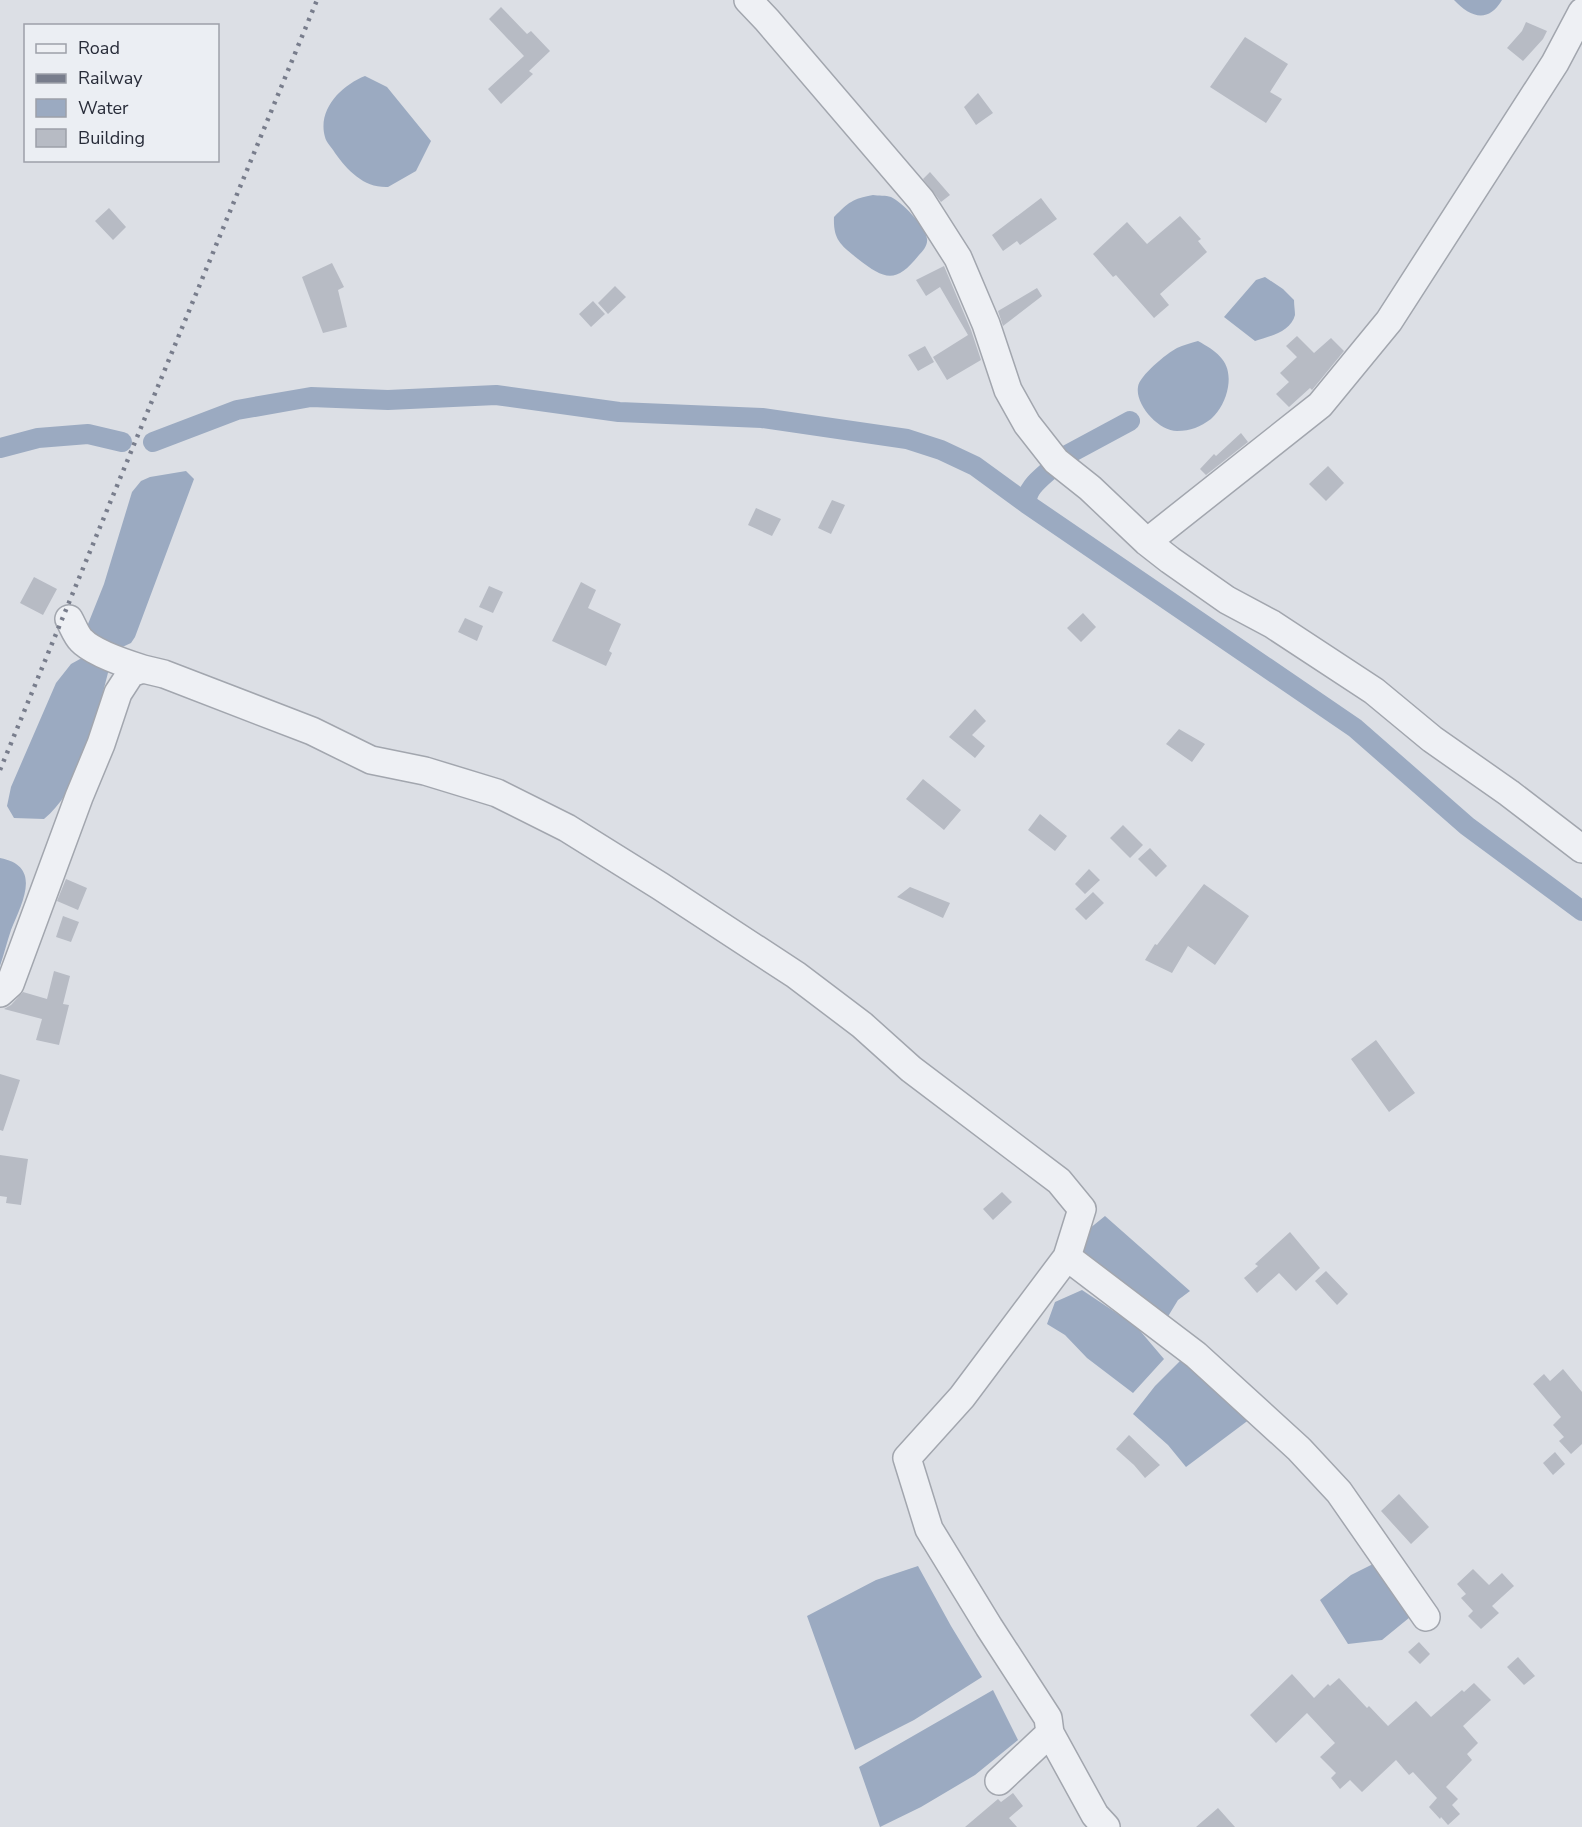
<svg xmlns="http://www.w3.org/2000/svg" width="1582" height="1827" viewBox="0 0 1582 1827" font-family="'Nunito Sans',sans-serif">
<rect width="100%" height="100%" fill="#dcdfe5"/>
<!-- water -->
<path fill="#9baac1" d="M1454,0H1502C1488,24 1470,17 1454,0Z
M365,76L387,87L431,141L416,171L388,187C364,188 348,171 335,153C332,148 326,142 325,137C317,109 342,85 365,76Z
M873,195C878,196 886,195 891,197C902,202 926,227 927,239C928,245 923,251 919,255C896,284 885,280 858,259C841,245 833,240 834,217C849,202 852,199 873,195Z
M1265,277L1283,289L1294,300C1294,305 1295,311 1295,315C1291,332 1268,337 1255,341L1224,317L1256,280Z
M1198,341C1218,352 1232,362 1228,387C1226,399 1220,411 1211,419C1200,427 1191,431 1177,431C1159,431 1135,405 1138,387C1139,376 1167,353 1177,348C1183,345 1191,343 1198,341Z
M186,471L194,479L135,637L131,643L118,649L85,634L88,624L104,584L132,492L141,481L150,477Z
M89,654L109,669C96,717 84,786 44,819L14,818L7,806L11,787L56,683L71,664Z
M0,858C43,866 22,903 11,930C7,942 4,954 0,966Z
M1105,1216L1190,1291L1178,1300L1164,1323L1084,1260V1233Z
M1082,1290L1136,1326L1164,1359L1133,1393L1087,1358L1065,1335L1047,1324L1055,1302Z
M1181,1360L1210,1380L1254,1416L1186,1467L1168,1445L1133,1414L1155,1386Z
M1377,1562L1415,1613L1382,1640L1348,1644L1320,1600L1351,1575Z
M918,1566L951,1626L982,1677L914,1720L855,1750L807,1616L876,1580Z
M993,1690L1018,1740L975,1775L921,1807L880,1827L859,1767Z"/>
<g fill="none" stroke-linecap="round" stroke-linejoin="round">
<!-- canal -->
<path stroke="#9baac1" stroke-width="20" d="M153,442L237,410L311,397L388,400L496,395L619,412L762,418L907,439L941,450L975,466L1027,504L1355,728L1467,826L1582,911
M0,448L38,438L88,434L122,442
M1065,456L1130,421
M1027,504C1025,489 1041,478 1052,468"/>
</g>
<!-- building -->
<path fill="#b7bbc4" d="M501,7L527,34L531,31L550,51L529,71L533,74L501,104L488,89L524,56L489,19Z
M1526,22L1547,31L1543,39L1523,61L1507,48L1522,31Z
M1245,37L1288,64L1270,92L1282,99L1266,123L1210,87Z
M978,93L993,113L976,125L964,107Z
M930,172L950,195L941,202L923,179Z
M1041,198L1057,219L1020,245L1017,241L1003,251L992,235Z
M109,208L126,227L113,240L95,221Z
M1180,216L1201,239L1198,241L1207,252L1160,294L1169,305L1154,318L1116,275L1113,277L1093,254L1127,222L1147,244Z
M332,263L344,287L338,290L347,327L323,333L302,277Z
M944,266L971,330L981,360L947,380L933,357L968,335L940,287L926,296L916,280Z
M615,286L626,297L608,314L598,303Z
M1037,288L1042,296L1003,326L998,311Z
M593,301L605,314L591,327L579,314Z
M1297,336L1314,353L1331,338L1344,351L1312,390L1310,388L1289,407L1276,394L1289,382L1280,373L1297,357L1286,346Z
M925,346L934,362L918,371L908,355Z
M1241,433L1248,442L1206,475L1200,469L1214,454L1216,456Z
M1328,466L1344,483L1326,501L1309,484Z
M832,500L845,505L831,534L818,528Z
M756,508L781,519L772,536L748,525Z
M34,577L57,589L43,615L20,603Z
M581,582L596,590L588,608L621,624L609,651L612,653L606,666L552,641Z
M489,586L503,592L493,613L479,607Z
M1083,613L1096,627L1081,642L1067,628Z
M465,618L483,626L477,641L458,632Z
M975,709L986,721L972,735L985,746L975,758L949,737Z
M1179,729L1205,744L1192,762L1166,744Z
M923,779L961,810L944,830L906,799Z
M1040,814L1067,836L1055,851L1028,830Z
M1123,825L1143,845L1130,858L1110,838Z
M1150,848L1167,866L1156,877L1138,859Z
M1089,869L1100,880L1085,894L1075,884Z
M66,879L87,888L78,910L57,901Z
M1204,884L1249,916L1215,965L1188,946L1172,973L1145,960L1155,944L1157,945Z
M910,887L950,903L943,918L897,897Z
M1093,892L1104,903L1086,920L1075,909Z
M63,916L79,922L71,942L56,937Z
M54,971L70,976L63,1004L69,1005L59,1045L36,1040L42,1019L4,1009L11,1005L23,992L47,999Z
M1376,1040L1415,1093L1389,1112L1351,1059Z
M0,1074L20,1080L3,1131L0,1130Z
M0,1155L28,1159L21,1205L6,1203L7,1197L0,1196Z
M1002,1192L1012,1202L993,1220L983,1209Z
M1290,1232L1320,1268L1296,1291L1279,1273L1257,1293L1244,1278L1258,1266L1255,1264Z
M1326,1271L1348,1294L1337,1305L1315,1281Z
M1563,1369L1582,1392V1444L1571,1454L1559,1441L1564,1437L1553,1425L1561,1417L1533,1384L1544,1374L1550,1381Z
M1129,1435L1160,1465L1145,1478L1134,1465L1116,1449Z
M1555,1452L1565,1464L1553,1475L1543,1463Z
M1399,1494L1429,1527L1411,1544L1381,1511Z
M1473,1569L1489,1585L1502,1573L1514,1586L1492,1606L1499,1613L1481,1629L1468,1616L1473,1611L1461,1598L1466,1594L1457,1584Z
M1419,1642L1430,1654L1420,1664L1408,1652Z
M1518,1657L1535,1676L1524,1685L1507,1667Z
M1292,1674L1314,1698L1328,1684L1330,1686L1339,1678L1367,1708L1369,1706L1388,1726L1416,1701L1431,1717L1462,1690L1464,1692L1474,1683L1491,1700L1463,1726L1478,1743L1467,1754L1472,1760L1446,1787L1458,1799L1452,1805L1460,1814L1448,1825L1441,1817L1440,1819L1429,1807L1437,1798L1413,1772L1409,1775L1396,1760L1362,1792L1350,1780L1340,1789L1331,1778L1336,1773L1320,1757L1335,1743L1307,1713L1276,1743L1250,1715Z
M1013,1793L1023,1806L1009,1818L1017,1827H965L998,1799L1001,1802Z
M1218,1808L1235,1827H1196Z"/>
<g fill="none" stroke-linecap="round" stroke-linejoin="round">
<!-- minor casing -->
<g stroke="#a2a6ae" stroke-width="30">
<path id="minor" d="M748,0L767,20L921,200L958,258L986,324L1008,390L1027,424L1056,461L1090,488L1147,542L1170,560L1227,600L1272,624L1374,691L1432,739L1509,793L1582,849
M1147,542L1320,405L1389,321L1555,63L1582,12
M69,619C73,626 76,635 81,640C93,653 127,664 143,669
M0,993L10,984L79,797L101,744L118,693L131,673L143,669L164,674L312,731L371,760L425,771L497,793L567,828L660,886L796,975L862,1025L911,1069L1059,1181L1082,1209L1067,1257L1196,1355L1299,1449L1339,1492L1426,1617
M1050,1733L1095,1815L1106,1827
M999,1781L1050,1733L1048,1718L989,1627L929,1529L907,1458L962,1397L1067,1257"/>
</g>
<!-- minor -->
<use href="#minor" stroke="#eef0f4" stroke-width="27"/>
<!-- rail -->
<path stroke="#787d8c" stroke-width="4.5" stroke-dasharray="3 6" stroke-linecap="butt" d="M0,770L317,0"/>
</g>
<!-- legend -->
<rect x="24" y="24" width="195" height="138" fill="#ebeef3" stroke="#9da0a9" stroke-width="1.5"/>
<rect x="36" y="44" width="30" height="9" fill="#eef0f4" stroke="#9da0a9" stroke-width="1.5"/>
<text x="78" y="54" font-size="18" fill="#282c39">Road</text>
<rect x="36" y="74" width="30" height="9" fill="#787d8c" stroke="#9da0a9" stroke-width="1.5"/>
<text x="78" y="84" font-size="18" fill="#282c39">Railway</text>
<rect x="36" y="99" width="30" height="18" fill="#9baac1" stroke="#9da0a9" stroke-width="1.5"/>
<text x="78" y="114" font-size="18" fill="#282c39">Water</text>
<rect x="36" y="129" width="30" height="18" fill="#b7bbc4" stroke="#9da0a9" stroke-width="1.5"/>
<text x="78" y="144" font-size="18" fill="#282c39">Building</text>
</svg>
